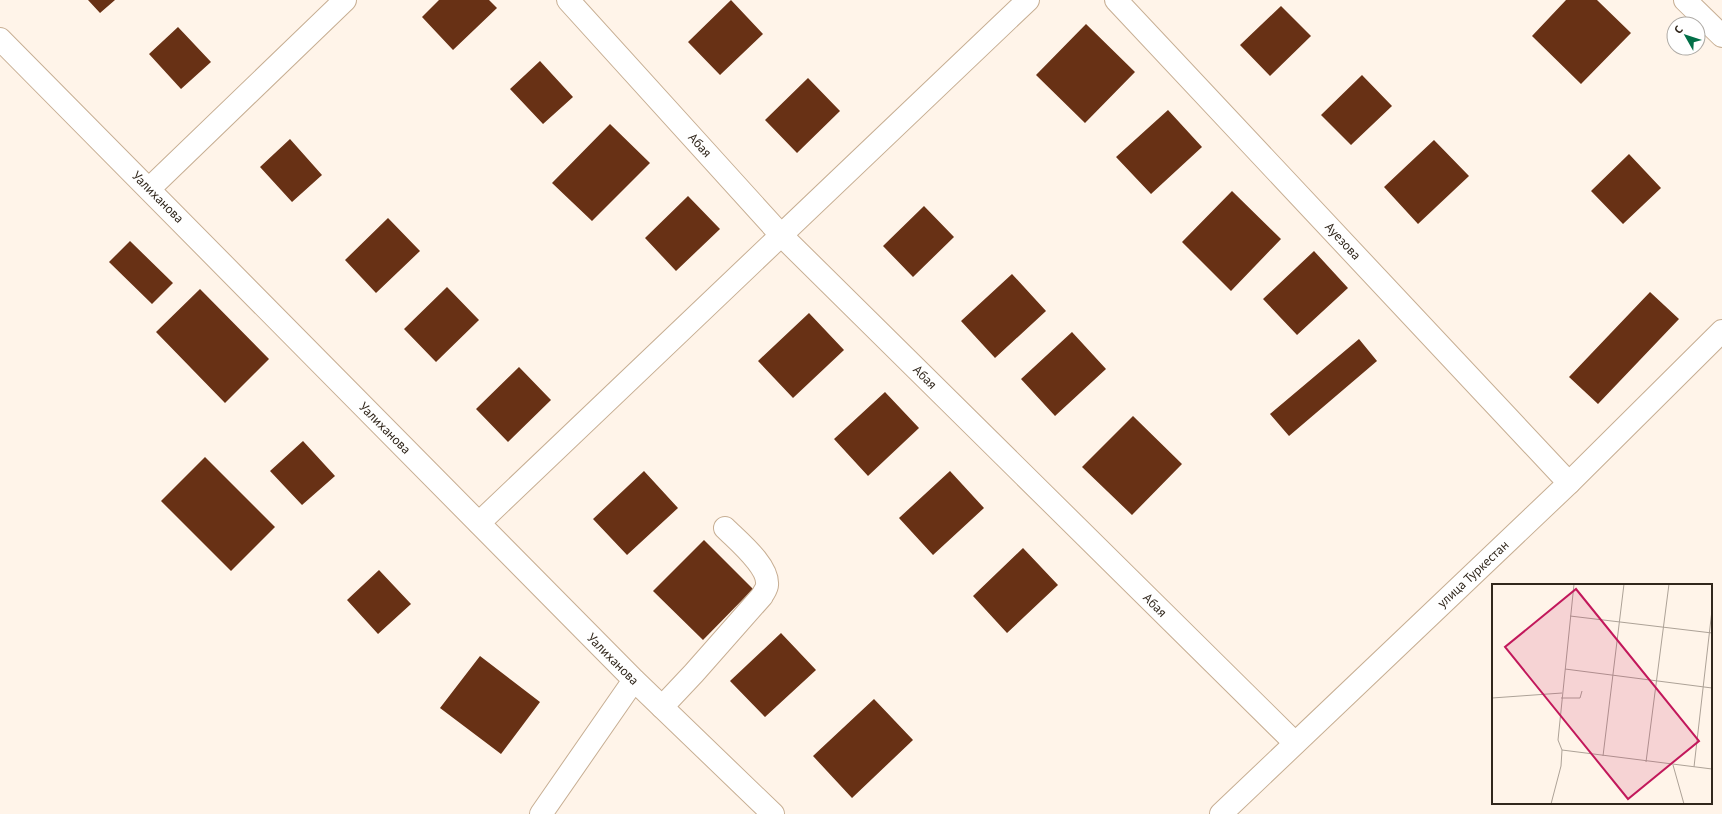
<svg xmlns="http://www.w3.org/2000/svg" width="1722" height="814" viewBox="0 0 1722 814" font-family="'PT Sans',sans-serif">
<rect width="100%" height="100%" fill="#fff4e9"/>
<!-- building -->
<path fill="#683115" d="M88,0H115L100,13Z
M439,0H489L497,8L453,50L422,17Z
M731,0L763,34L720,75L688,42Z
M1566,0H1597L1631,33L1581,84L1532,36Z
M1281,6L1311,36L1270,76L1240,45Z
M1086,24L1135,72L1085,123L1036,75Z
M178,27L211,62L181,89L149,54Z
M540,61L573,97L543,124L510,89Z
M1362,75L1392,106L1351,145L1321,115Z
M808,78L840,111L797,153L765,120Z
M1168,110L1202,147L1151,194L1116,157Z
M610,124L650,163L592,221L552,183Z
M290,139L322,175L292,202L260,167Z
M1434,140L1469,176L1418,224L1384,187Z
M1629,154L1661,188L1623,224L1591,191Z
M1232,191L1281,239L1231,291L1182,242Z
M688,196L720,229L676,271L645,238Z
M924,206L954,237L913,277L883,246Z
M388,218L420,251L376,293L345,260Z
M130,241L173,283L152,304L109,262Z
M1314,251L1348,288L1297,335L1263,299Z
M1012,274L1046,311L995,358L961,321Z
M447,287L479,320L436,362L404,329Z
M200,289L269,359L225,403L156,332Z
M1650,292L1679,319L1598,404L1569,377Z
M809,313L844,350L793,398L758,361Z
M1072,332L1106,369L1055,416L1021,379Z
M1359,339L1377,361L1289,436L1270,414Z
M519,367L551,400L508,442L476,409Z
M885,392L919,428L868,476L834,439Z
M1133,416L1182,464L1132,515L1082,467Z
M303,441L335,476L302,505L270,471Z
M205,457L275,527L231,571L161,501Z
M644,471L678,508L627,555L593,519Z
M950,471L984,508L933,555L899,518Z
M704,540L753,589L703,640L653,591Z
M1023,548L1058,585L1007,633L973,596Z
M379,570L411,604L378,634L347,600Z
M781,633L816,670L765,717L730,681Z
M480,656L540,702L501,754L440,708Z
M874,699L913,740L852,798L813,756Z"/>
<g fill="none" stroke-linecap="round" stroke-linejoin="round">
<!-- street casing -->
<g stroke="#c7ae93" stroke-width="24">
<path id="street" d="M568,0L781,235L1295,743
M1116,0L1569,483
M1685,0L1722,36
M149,189L345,0
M479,523L1028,0
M662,707L694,673L762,596C763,593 767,589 767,585C769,566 738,541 725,528"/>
</g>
<!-- secondary casing -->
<g stroke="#c7ae93" stroke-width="24">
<path id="secondary" d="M0,39L634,680L773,814
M541,814L634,680
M1221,814L1569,483L1722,331"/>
</g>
<!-- street -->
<use href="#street" stroke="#fff" stroke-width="22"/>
<!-- secondary -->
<use href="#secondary" stroke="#fff" stroke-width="22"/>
</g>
<g text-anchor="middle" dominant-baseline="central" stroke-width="4" stroke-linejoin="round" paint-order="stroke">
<!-- street labels -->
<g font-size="13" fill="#31271c" stroke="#fff">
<text transform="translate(700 145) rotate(48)">Абая</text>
<text transform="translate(158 197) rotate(45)">Уалиханова</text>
<text transform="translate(1343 241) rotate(47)">Ауезова</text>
<text transform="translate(925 377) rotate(45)">Абая</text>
<text transform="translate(385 428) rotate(45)">Уалиханова</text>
<text transform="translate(1473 574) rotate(-43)">улица Туркестан</text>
<text transform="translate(1155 605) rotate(45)">Абая</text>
<text transform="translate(613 659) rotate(45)">Уалиханова</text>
</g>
</g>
<!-- overview -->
<g transform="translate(1492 584)">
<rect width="220" height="220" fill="#fff4e9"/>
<path fill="none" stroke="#ada297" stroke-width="1" d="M78,32L220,49M73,85L220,104M0,114L70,109M69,114H88L90,107M70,166L66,156L82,0M70,166L220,185M111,172L132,0M154,178L177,0M181,181L192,220M202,183L220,26M59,220L69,182L70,166"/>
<path fill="#c2185b" fill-opacity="0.15" stroke="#c2185b" stroke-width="2" d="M84,5L207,157L136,215L13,63Z"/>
<rect width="220" height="220" fill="none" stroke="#31271c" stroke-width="2"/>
</g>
<!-- north arrow -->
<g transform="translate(1686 36) rotate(309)"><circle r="19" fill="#ffffff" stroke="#ada9a4"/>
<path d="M0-3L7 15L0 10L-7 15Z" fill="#026f47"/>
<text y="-6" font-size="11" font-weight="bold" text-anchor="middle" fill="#31271c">С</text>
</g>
</svg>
